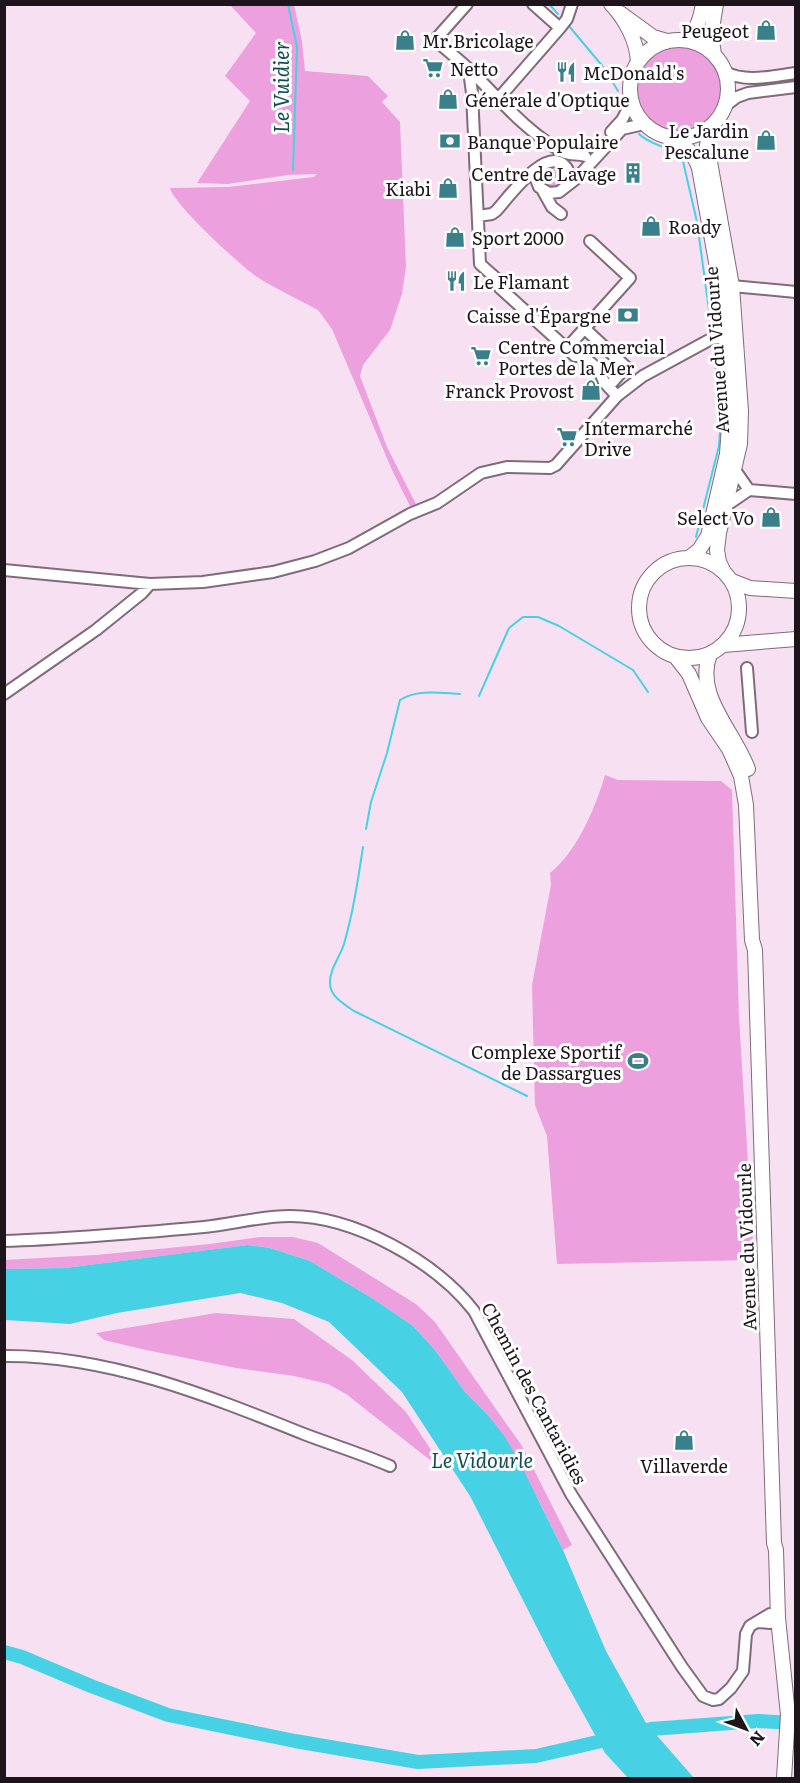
<svg xmlns="http://www.w3.org/2000/svg" width="800" height="1783" viewBox="0 0 800 1783" font-family="Literata,serif">
<rect width="100%" height="100%" fill="#f8e0f3"/>
<!-- green -->
<path fill="#eca1de" d="M230,5H294L302,41L305,71L368,76L388,96L382,102L400,122L406,267L402,294L390,330L363,365L360,376L387,447L418,508L412,510L392,470L332,329L318,310C298,299 276,289 257,277C241,266 173,204 170,188L228,187L314,177L317,174L288,175L228,184L197,183L250,101L225,76L256,33Z
M636 90a43 43 0 1 1 86 0a43 43 0 1 1-86 0Z
M540 177a12 12 0 1 1 24 0a12 12 0 1 1-24 0Z
M605,775L618,780L721,781L732,790L739,1017L754,1260L557,1264L547,1136L535,1105L532,985L551,885L550,873C576,853 596,807 605,775Z
M260,1237H293L318,1243L416,1304L435,1322L522,1446L572,1545L563,1550L538,1499L487,1414L465,1392L435,1350L413,1326L375,1300L310,1261L270,1248L249,1245L65,1268L5,1269L4,1260L96,1255L210,1244Z
M216,1313L294,1319L352,1360L406,1412L435,1456L430,1460L346,1394L328,1384L294,1376L236,1368L146,1350L104,1340L96,1333Z"/>
<!-- water -->
<path fill="#46d2e4" d="M248,1245L270,1248L310,1261L375,1300L413,1326L435,1350L465,1392L487,1414L505,1437L520,1463L563,1550L606,1651L646,1723L694,1778H628L605,1753L555,1663L470,1496L402,1392L329,1322L282,1303L240,1293L117,1313L70,1324L5,1320V1269L65,1268Z"/>
<g fill="none" stroke-linecap="round" stroke-linejoin="round">
<!-- stream -->
<path stroke="#46d2e4" stroke-width="2" d="M288,4L297,47L293,170
M549,4L558,14
M569,26L604,68L618,91
M751,84L796,79
M639,134C651,146 669,146 682,157L697,222L712,332
M696,537L719,446L720,430L714,346
M479,696L509,628L523,617H538L559,626L633,670L648,692
M366,829L371,802L387,753L400,700C417,689 440,693 460,694
M363,847C358,880 353,913 344,944C340,957 329,970 330,984C330,996 345,1005 354,1011L527,1096"/>
<!-- river -->
<path stroke="#46d2e4" stroke-width="14" d="M4,1652L22,1657L91,1686L168,1715L295,1741L418,1762L536,1756L615,1738
M633,1733L651,1729L758,1721L796,1723"/>
<!-- minor casing -->
<g stroke="#7f6b7b" stroke-width="14">
<path id="minor" d="M467,4L435,40C448,51 462,62 474,74C501,101 529,134 563,152C571,156 578,153 585,156
M560,28L567,19L572,4
M472,72L470,78L472,93L480,264L498,280L500,288L575,356H583L599,370L604,382L617,396
M725,72C746,83 772,76 796,73
M498,99L560,28L533,4
M725,106L737,97L748,93L796,87
M611,132L622,120L631,103
M537,170L535,177L539,187L549,193L559,192L577,178L622,129L644,124
M543,191L552,207L561,214
M478,216L492,214L496,211C508,198 546,145 565,166C570,171 569,177 568,184
M732,286L796,292
M584,328L626,367L609,386
M567,348L630,278L590,241
M735,470L749,490
M727,505L749,490L796,494
M4,570L150,584L203,582L273,572L315,561L349,548L410,514L437,503L481,473L507,467L550,468L556,465L617,396L643,376L711,339L726,337
M747,668L752,732
M4,694L96,630L142,593L150,584
M4,1241C71,1239 138,1233 204,1227C233,1224 261,1216 290,1216C354,1216 435,1261 474,1311L571,1494L682,1667L703,1696L713,1700L719,1699L731,1688L743,1671L746,1634L750,1626L770,1614
M4,1356C108,1355 209,1396 304,1434C333,1445 362,1454 390,1466
M758,1622L770,1623"/>
</g>
<!-- major casing -->
<g stroke="#7f6b7b" stroke-width="16">
<path id="major" d="M611,4C626,20 637,41 638,62
M620,13L653,37L667,41
M630 89a49 49 0 1 1 98 0a49 49 0 1 1-98 0Z
M683,40C697,31 700,21 703,4
M714,54L711,35L716,4
M711,127L707,145L732,286L741,411L740,444L719,533L717,550L719,562L723,570
M673,138C686,147 694,153 699,168L716,262L726,337L729,426L727,454L708,536L699,550L690,557
M639 608a50 50 0 1 1 100 0a50 50 0 1 1-100 0Z
M732,581L750,588L796,591
M723,645L796,639
M710,654C694,695 734,731 748,769
M675,656L689,674L708,718L729,749L741,776L746,805L752,940L755,950L774,1543L776,1550L778,1618L788,1715L784,1778"/>
</g>
<!-- minor -->
<use href="#minor" stroke="#fff" stroke-width="10"/>
<!-- major -->
<use href="#major" stroke="#fff" stroke-width="14"/>
</g>
<!-- icons -->
<defs>
<g id="shop-bare" transform="scale(1.62)"><path d="M-5-2.5h2.3a2.7 3.5 0 0 1 5.4 0H5L5.5 6h-11ZM-1.5-2.5h3a1.5 2.3 0 0 0-3 0Z" fill="#39808a" stroke="#fff" stroke-width="2.5" paint-order="stroke"/></g>
<g id="supermarket-bare" transform="scale(1.62)"><path d="M-6-5.5h2.5l.6 2H6L4.5 2H-2.5L-4.4-4H-6ZM-1.5 3.2a1.3 1.3 0 1 0 .1 0ZM3 3.2a1.3 1.3 0 1 0 .1 0Z" fill="#39808a" stroke="#fff" stroke-width="2.5" paint-order="stroke"/></g>
<g id="restaurant-bare" transform="scale(1.62)"><path d="M-5-6h1v4h1v-4h1v4h1v-4h1v5L-1.5 .5V6h-2V.5L-5-1ZM5-6V6H3V1.5H1.5Q1.5-4 5-6Z" fill="#39808a" stroke="#fff" stroke-width="2.5" paint-order="stroke"/></g>
<g id="bank-bare" transform="scale(1.62)"><path d="M-6-4H6V4H-6ZM0-2.3a2.3 2.3 0 1 0 0 4.6a2.3 2.3 0 1 0 0-4.6Z" fill="#39808a" stroke="#fff" stroke-width="2.5" paint-order="stroke"/></g>
<g id="building-bare" transform="scale(1.62)"><path d="M-4-6H4V6H1V3H-1V6H-4ZM-2.5-4.3h1.7v1.8h-1.7ZM.8-4.3h1.7v1.8H.8ZM-2.5-1h1.7V.8h-1.7ZM.8-1h1.7V.8H.8Z" fill="#39808a" stroke="#fff" stroke-width="2.5" paint-order="stroke"/></g>
<g id="stadium-bare" transform="scale(1.62)"><path d="M0-5a6.5 5 0 1 0 0 10a6.5 5 0 1 0 0-10ZM-3.5-1.8h7v3.6h-7Z" fill="#39808a" stroke="#fff" stroke-width="2.5" paint-order="stroke"/></g>
</defs>
<g fill-rule="evenodd">
<use href="#shop-bare" x="766" y="30"/>
<use href="#shop-bare" x="405" y="40"/>
<use href="#supermarket-bare" x="433" y="68"/>
<use href="#restaurant-bare" x="566" y="72"/>
<use href="#shop-bare" x="448" y="99"/>
<use href="#shop-bare" x="766" y="140"/>
<use href="#bank-bare" x="450" y="141"/>
<use href="#building-bare" x="633" y="173"/>
<use href="#shop-bare" x="448" y="188"/>
<use href="#shop-bare" x="651" y="226"/>
<use href="#shop-bare" x="455" y="237"/>
<use href="#restaurant-bare" x="456" y="281"/>
<use href="#bank-bare" x="628" y="315"/>
<use href="#supermarket-bare" x="481" y="356"/>
<use href="#shop-bare" x="591" y="390"/>
<use href="#supermarket-bare" x="567" y="437"/>
<use href="#shop-bare" x="771" y="517"/>
<use href="#stadium-bare" x="638" y="1061"/>
<use href="#shop-bare" x="684" y="1440"/>
</g>
<g text-anchor="middle" dominant-baseline="central" stroke-width="6" stroke-linejoin="round" paint-order="stroke">
<!-- poi labels -->
<g font-size="18" fill="#1d151b" stroke="#fff" text-anchor="start">
<text x="749" y="30" text-anchor="end">Peugeot</text>
<text x="422" y="40">Mr.Bricolage</text>
<text x="450" y="68">Netto</text>
<text x="583" y="72">McDonald's</text>
<text x="465" y="99">Générale d'Optique</text>
<text x="749" y="130" text-anchor="end">Le Jardin<tspan x="749" dy="21">Pescalune</tspan></text>
<text x="467" y="141">Banque Populaire</text>
<text x="616" y="173" text-anchor="end">Centre de Lavage</text>
<text x="431" y="188" text-anchor="end">Kiabi</text>
<text x="668" y="226">Roady</text>
<text x="472" y="237">Sport 2000</text>
<text x="473" y="281">Le Flamant</text>
<text x="611" y="315" text-anchor="end">Caisse d'Épargne</text>
<text x="498" y="346">Centre Commercial<tspan x="498" dy="21">Portes de la Mer</tspan></text>
<text x="574" y="390" text-anchor="end">Franck Provost</text>
<text x="584" y="427">Intermarché<tspan x="584" dy="21">Drive</tspan></text>
<text x="754" y="517" text-anchor="end">Select Vo</text>
<text x="621" y="1051" text-anchor="end">Complexe Sportif<tspan x="621" dy="21">de Dassargues</tspan></text>
<text x="684" y="1465" text-anchor="middle">Villaverde</text>
</g>
<!-- street labels -->
<g font-size="18" fill="#1d151b" stroke="#fff">
<text transform="translate(716 350) rotate(-94)">Avenue du Vidourle</text>
<text transform="translate(746 1247) rotate(-92)">Avenue du Vidourle</text>
<text transform="translate(535 1393) rotate(62)">Chemin des Cantaridies</text>
</g>
<!-- water labels -->
<g font-size="20" font-style="italic" fill="#104c54" stroke="#fff">
<text transform="translate(280 87) rotate(-90)">Le Vuidier</text>
<text x="482" y="1459">Le Vidourle</text>
</g>
</g>
<!-- border -->
<rect width="800" height="1783" fill="none" stroke="#1d151b" stroke-width="12"/>
<!-- north arrow -->
<g transform="translate(746 1729) rotate(131)" stroke="#ffffff" stroke-width="4.5" paint-order="stroke">
<path d="M0-4.5L10 22L0 15L-10 22Z" fill="#1d151b"/>
<text y="-9" font-size="16" font-weight="bold" text-anchor="middle" fill="#1d151b">N</text>
</g>
</svg>
